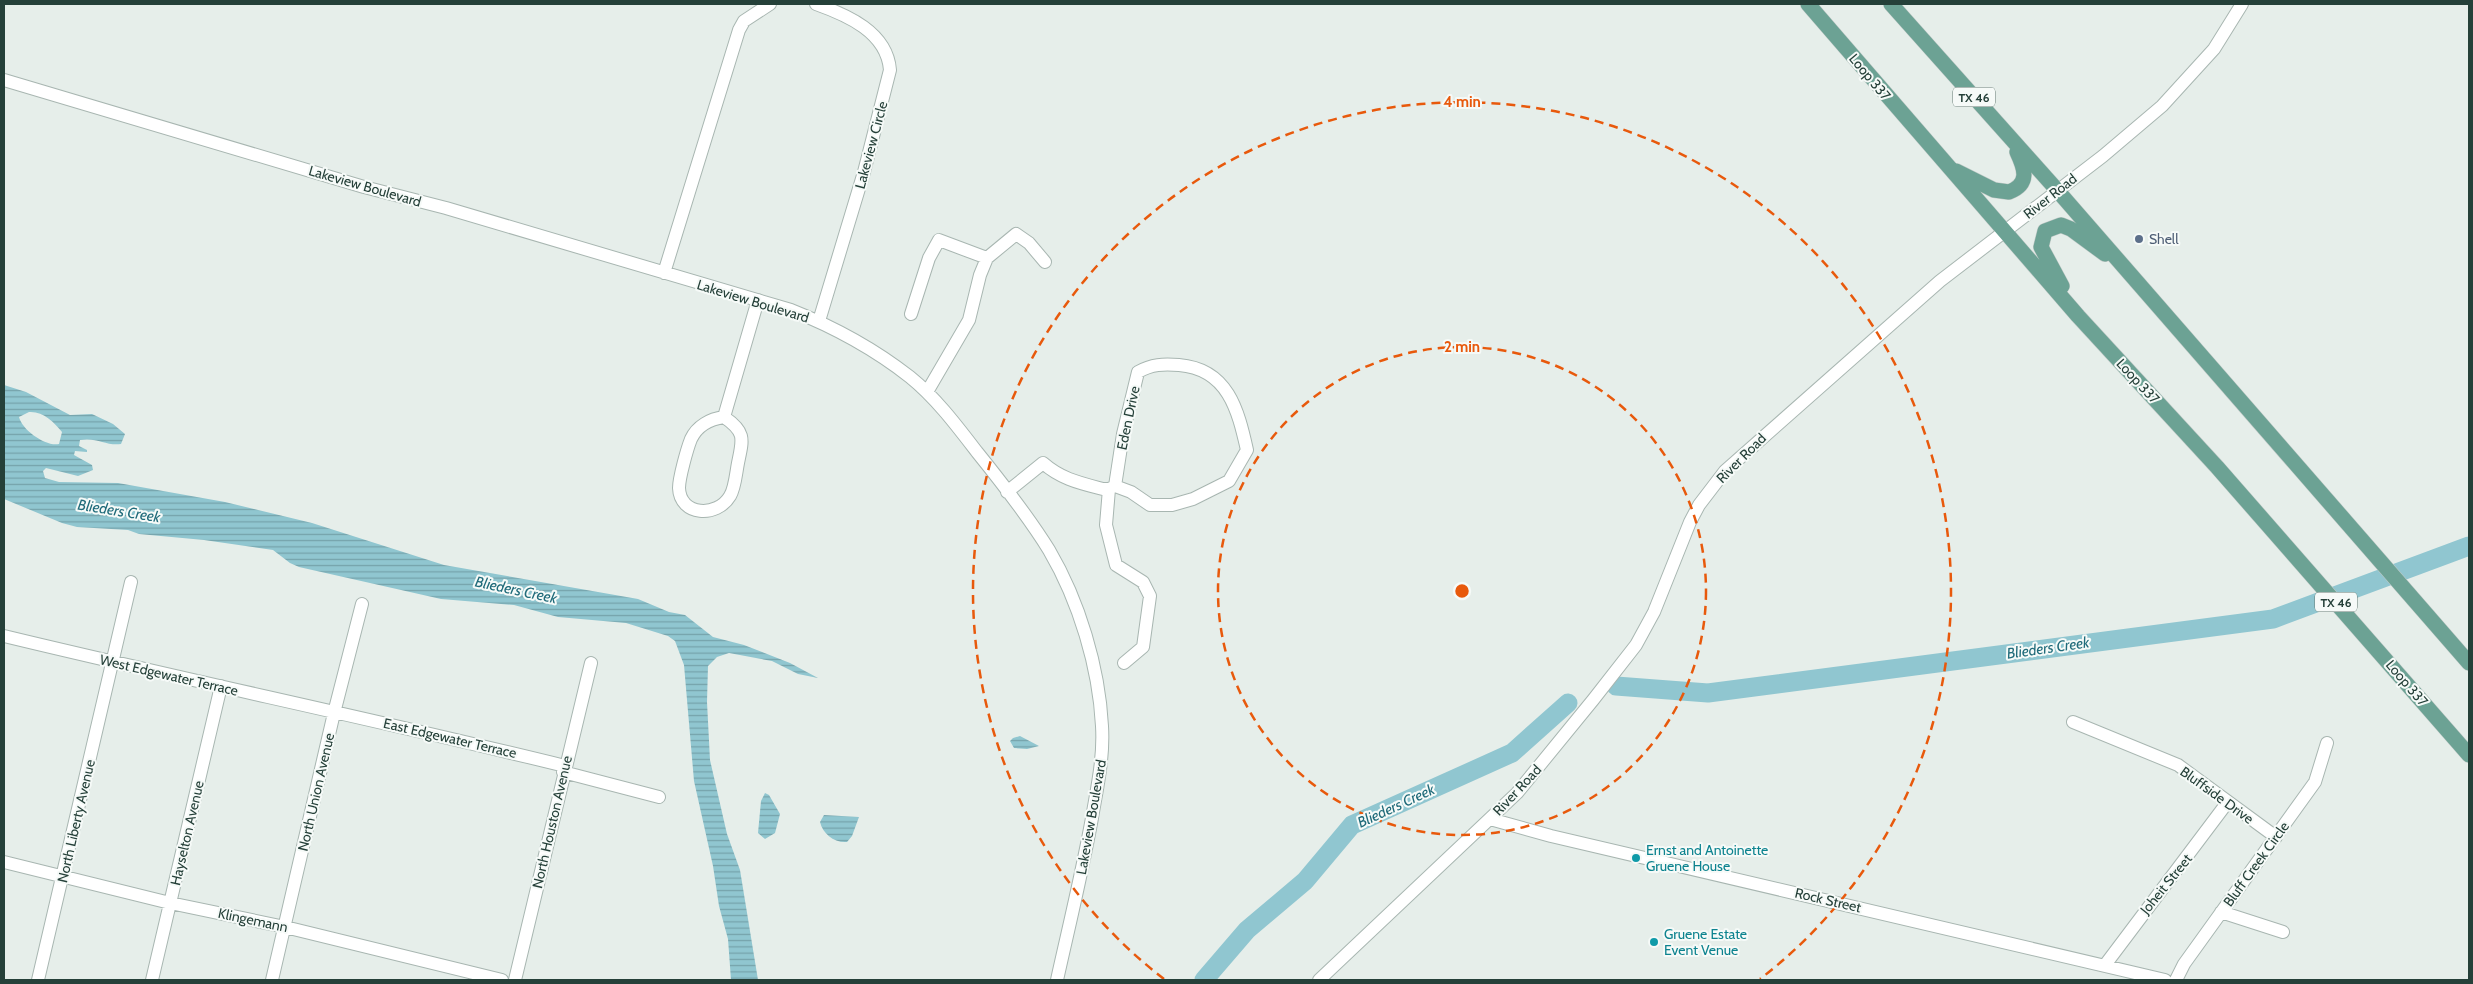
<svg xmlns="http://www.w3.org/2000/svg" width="2473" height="984" viewBox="0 0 2473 984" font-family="Cabin,sans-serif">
<defs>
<pattern id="water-rules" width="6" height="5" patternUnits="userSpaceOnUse" patternTransform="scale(1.25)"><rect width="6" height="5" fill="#90c6d0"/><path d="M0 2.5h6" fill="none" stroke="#75a2aa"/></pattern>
</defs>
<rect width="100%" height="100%" fill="#e6eeea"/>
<!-- water -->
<path fill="url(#water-rules)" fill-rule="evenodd" d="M4,385L26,392L70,415L92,414L113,424L125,434L121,444C106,446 97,437 80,440L79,446L87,450V452L75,451L74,455L92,465L93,470L78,476L46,468L43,471L45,478L59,482L118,483L225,502L312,523L444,565L638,599L669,612L685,615L713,637L744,645L790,663L818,678L798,674L772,661L729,653L717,657L708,666L707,702L710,760L727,834L740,870L758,980H731L728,939L719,906L713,866L694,781L684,665L675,641L668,636L626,623L558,617L514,605L441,599L299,567L290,563L273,550L204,540L139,534L128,530L77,527L62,523L4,499ZM29,412C43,411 54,422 62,432L59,444C46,447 22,430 19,417Z
M1020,736L1039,746L1027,749L1014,748L1010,741L1013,738Z
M765,793L769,795L780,814L775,833L765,839L758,833L761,801Z
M824,815L859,817L852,836L847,842C834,843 823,834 820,822Z"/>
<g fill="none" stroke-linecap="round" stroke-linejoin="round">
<!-- river -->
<path stroke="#90c6d0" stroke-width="19" d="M1616,686L1708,693L2273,619L2469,546
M1204,980L1247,930L1305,881L1352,825L1512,753L1568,703"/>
<!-- minor casing -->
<g stroke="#a8b6b1" stroke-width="14">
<path id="minor" d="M816,4C847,15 887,32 890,70L864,172L819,321
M4,80L364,187L446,208L791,310C834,327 873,348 910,377C936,398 957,426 977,452C1002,483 1028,516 1049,550C1079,601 1099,667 1102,726C1104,758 1097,788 1092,818C1082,873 1069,926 1057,980
M664,273L739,30L744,21L770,4
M911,314L929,258L939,240L987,258
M927,392L969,320L980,275L987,258L1016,234L1029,243L1045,262
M724,417C746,432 743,439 738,463C736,473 735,488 730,496C717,518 680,516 679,488C679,478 687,449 691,439C697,426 710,419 724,417L758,300
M1109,489L1106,525L1116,565L1143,582L1150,596L1143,647L1124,663
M1007,492L1043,463C1061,479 1080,483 1103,489H1109L1115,486L1123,434L1138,372C1152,364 1163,364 1179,365C1228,369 1238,410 1247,450L1229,481L1193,499L1172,505H1150L1131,492L1115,486
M4,636C190,681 378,720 565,766
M2073,722L2178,765L2276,837
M563,772L659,797
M1490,819L1551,836L2165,980
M4,862L170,903L285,927L502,980
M2221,912L2283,932
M2105,965L2227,803
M38,980L131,582
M152,980L221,686
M272,980L334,713L362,604
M515,980L591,663
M1319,980L1517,793L1593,700L1636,645L1654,612L1690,522L1699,505L1725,471L1940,281L2103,156L2162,106L2214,49L2242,4
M2176,980L2184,964L2315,782L2327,743"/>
</g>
<!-- major casing -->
<g stroke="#c2cac8" stroke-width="16">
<path id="major" d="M1808,4L2078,316L2217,467L2469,755
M1891,4L2057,190L2469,663
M1956,171L1994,190L2009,192C2030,184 2025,169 2017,152
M2062,286L2041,247L2045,231L2061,225L2071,229L2105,254"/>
</g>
<!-- minor -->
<use href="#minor" stroke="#fff" stroke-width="12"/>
<!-- major -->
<use href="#major" stroke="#6ca294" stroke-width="15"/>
</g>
<!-- distance rings -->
<g fill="none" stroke="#e8590c" stroke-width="2.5" stroke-dasharray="9 6">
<circle cx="1462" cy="591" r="244"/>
<path d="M1164 979A489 489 0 1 1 1760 979"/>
</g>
<!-- markers -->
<circle fill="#5c6f8a" stroke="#f6faf8" stroke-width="2" cx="2139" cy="239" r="5"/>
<g fill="#0f9aa8" stroke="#f6faf8" stroke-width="2">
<circle cx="1636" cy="858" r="5"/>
<circle cx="1654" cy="942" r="5"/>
</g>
<g text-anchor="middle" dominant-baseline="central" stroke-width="4" stroke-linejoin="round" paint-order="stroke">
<!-- shield labels -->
<g fill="#f6faf8" stroke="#647872" stroke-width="1">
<rect x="1953" y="87.5" width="42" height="19" rx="4"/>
<rect x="2315" y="592.5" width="42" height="19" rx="4"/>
</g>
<g font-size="12" font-weight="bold" fill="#254039">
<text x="1974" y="97">TX 46</text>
<text x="2336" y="602">TX 46</text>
</g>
<!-- street labels -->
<g font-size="14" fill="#254039" stroke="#f6faf8">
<text transform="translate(1870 77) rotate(50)">Loop 337</text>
<text transform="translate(871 145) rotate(-75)">Lakeview Circle</text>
<text transform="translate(365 186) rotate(16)">Lakeview Boulevard</text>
<text transform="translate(2050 196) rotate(-38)">River Road</text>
<text transform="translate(753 301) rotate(17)">Lakeview Boulevard</text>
<text transform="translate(2138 381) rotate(47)">Loop 337</text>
<text transform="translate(1128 418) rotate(-78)">Eden Drive</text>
<text transform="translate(1741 458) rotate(-45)">River Road</text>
<text transform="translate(169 675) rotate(13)">West Edgewater Terrace</text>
<text transform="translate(2407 683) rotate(49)">Loop 337</text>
<text transform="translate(450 738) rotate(13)">East Edgewater Terrace</text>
<text transform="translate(1517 790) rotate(-47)">River Road</text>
<text transform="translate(316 792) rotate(-77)">North Union Avenue</text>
<text transform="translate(2217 795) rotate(36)">Bluffside Drive</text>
<text transform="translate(1091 817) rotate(-80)">Lakeview Boulevard</text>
<text transform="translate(76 821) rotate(-77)">North Liberty Avenue</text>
<text transform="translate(552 822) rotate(-77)">North Houston Avenue</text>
<text transform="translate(187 833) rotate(-77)">Hayselton Avenue</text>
<text transform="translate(2256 864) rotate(-54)">Bluff Creek Circle</text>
<text transform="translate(2166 884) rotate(-51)">Joheit Street</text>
<text transform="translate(1828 900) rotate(13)">Rock Street</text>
<text transform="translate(253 920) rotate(12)">Klingemann</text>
</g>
<!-- service labels -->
<g font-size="14" fill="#4e5e75" stroke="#f6faf8" text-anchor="start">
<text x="2149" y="239">Shell</text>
</g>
<!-- culture labels -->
<g font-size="14" fill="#0d838f" stroke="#f6faf8" text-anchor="start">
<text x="1646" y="850">Ernst and Antoinette<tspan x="1646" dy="16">Gruene House</tspan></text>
<text x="1664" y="934">Gruene Estate<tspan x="1664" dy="16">Event Venue</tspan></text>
</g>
<!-- water labels -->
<g font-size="15" font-style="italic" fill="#206b7a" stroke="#f6faf8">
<text transform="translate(119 511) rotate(9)">Blieders Creek</text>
<text transform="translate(516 590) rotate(12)">Blieders Creek</text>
<text transform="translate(2048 648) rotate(-8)">Blieders Creek</text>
<text transform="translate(1396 806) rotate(-25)">Blieders Creek</text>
</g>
</g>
<circle cx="1462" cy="591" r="8" fill="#e8590c" stroke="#f6faf8" stroke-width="2.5"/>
<g font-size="15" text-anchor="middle" font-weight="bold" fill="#e8590c" stroke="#f6faf8" stroke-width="4" stroke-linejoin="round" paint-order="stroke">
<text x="1462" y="107">4 min</text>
<text x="1462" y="352">2 min</text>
</g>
<!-- border -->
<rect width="2473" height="984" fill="none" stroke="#254039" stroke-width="10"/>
</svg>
